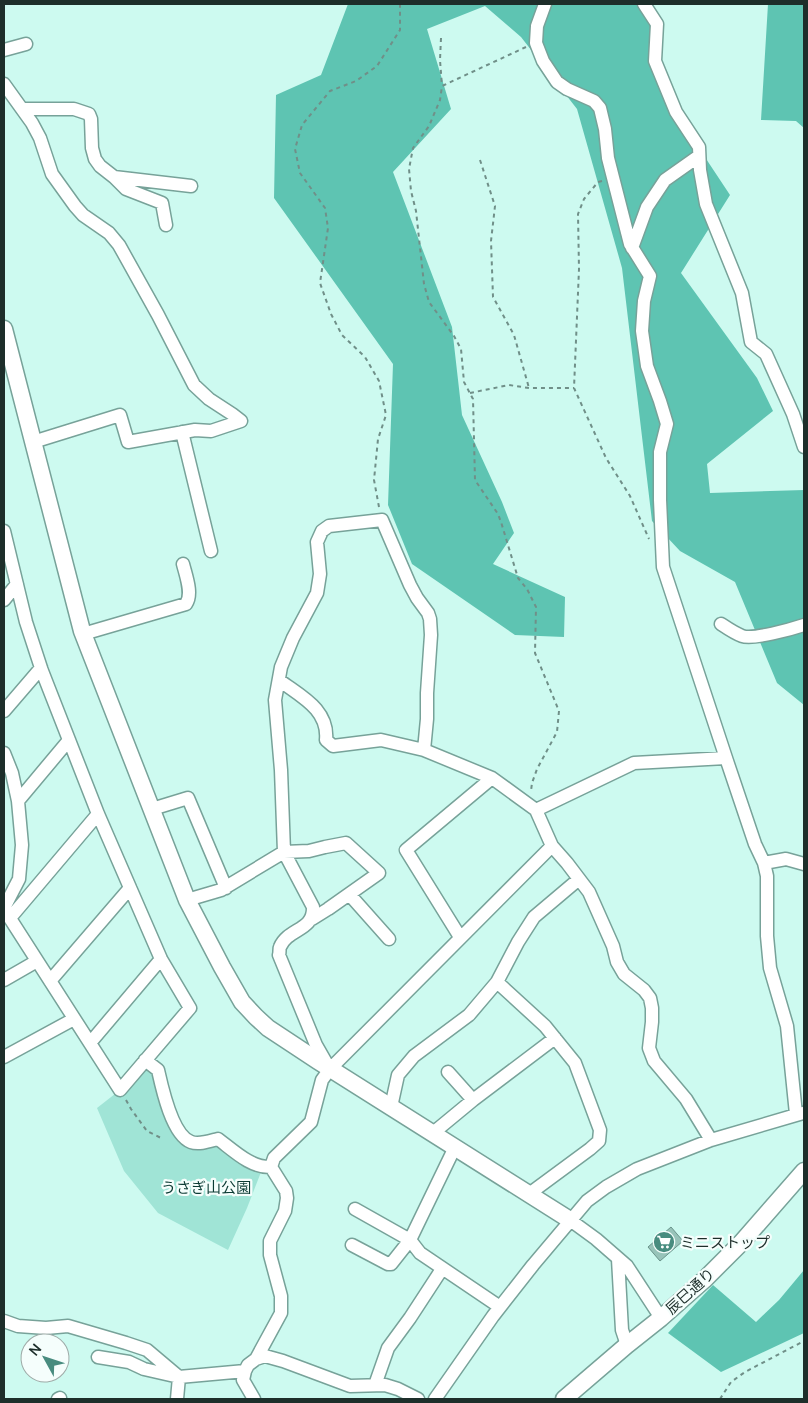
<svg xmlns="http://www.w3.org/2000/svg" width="808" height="1403" viewBox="0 0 808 1403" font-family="Manrope,'Noto Sans JP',sans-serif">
<rect width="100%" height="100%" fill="#cdfaf0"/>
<!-- green -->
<path fill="#a0e4d6" d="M145,1060L158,1070L179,1132L191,1142L218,1139L263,1167L247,1208L228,1250L158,1213L124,1171L97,1108L120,1090Z"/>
<!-- forest -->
<path fill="#5ec4b2" d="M348,4H645L677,115L730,195L681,273L757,378L773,411L707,464L710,493L804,490V705L777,683L735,582L680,551L652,521L622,268L577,109L521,37L485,6L427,29L451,109L393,172L452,327L462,415L502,502L514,533L493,564L565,597L564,637L515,635L412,564L388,505L393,364L274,198L276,95L321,75Z
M768,4H804V128L796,121L761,120Z
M804,1270V1333L721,1372L668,1333L713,1285L756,1322L779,1300Z"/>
<!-- building -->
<path fill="#97c3b9" stroke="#6a948b" d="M671,1227L683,1241L660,1261L648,1247Z"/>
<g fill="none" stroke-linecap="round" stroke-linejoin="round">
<!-- minor casing -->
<g stroke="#77a299" stroke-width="15">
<path id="minor" d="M545,4L537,26L536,43L543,61L557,82L567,89L594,101L600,108L605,129L608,158L630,244L650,276L644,301L642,331L647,366L660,401L667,424L660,452V500L663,567L726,758L755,844L764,863L767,876V936L770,968L787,1026L796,1114
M644,4L657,24L655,61L676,112L699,147L700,170L706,204L742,293L751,342L766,354L793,414L804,447
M4,50L26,44
M4,84L32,123L40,138L52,174L75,206L83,215L109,233L119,245L158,315L194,385L209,399L232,414L241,421L211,431L195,430L128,442L120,415L33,442
M22,109H74L89,114L91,119L92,148L95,159L100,166L114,177L191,186
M114,177L126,189L162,203L166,225
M632,248L647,207L665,180L699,156
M182,432L211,551
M4,531L26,622L42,671L98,814L161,959L190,1008L120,1090L4,909
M4,600L17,584
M721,624C727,628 734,633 742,636C753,640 792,629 804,625
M83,634L186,604C193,594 186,576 183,564
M279,680C300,696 329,709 326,740L333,746L381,740L424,750L492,778L536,810L552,846L567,863L589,892L613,946L617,962L624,974L644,990L650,998L652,1008V1022L649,1048L654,1061L686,1099L711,1140
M4,711L41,668
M4,753L12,773L18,801L22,845L19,879L4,908
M18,801L69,740
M152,809L188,798L226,888
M536,810L634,763L726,758
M764,863L786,859L804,864
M349,894L389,939
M187,900L221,890L284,852L309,851L325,847L346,843L379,873L328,909L312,919
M10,918L98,814
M460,937L406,850L492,778
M4,980L37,961
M50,981L130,888
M497,982L545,1026L575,1063L600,1130L599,1141L590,1149L529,1194
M90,1043L161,959
M4,1057L74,1019
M145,1060L158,1070C162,1088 172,1135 191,1142C199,1145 210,1141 218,1139C234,1151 251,1168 271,1167
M328,1066L316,1045L279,955C280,952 279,949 280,947C288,928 314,931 313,907L284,852L281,770L275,700L281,667L293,638L317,593L320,574L317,542L322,531L329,526L382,520L410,585L417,598L428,613L430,619L431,635L427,693V719L424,750
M448,1072L473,1100
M391,1107L398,1075L414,1056L469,1015L497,982L518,942L534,917L579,879
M433,1133L473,1100L555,1038
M455,1147L410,1240L420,1253L500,1307
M570,1220L596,1239L627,1266L661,1318
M352,1245L388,1264H391L410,1240L355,1209
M618,1259L622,1330L627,1345
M4,1321L18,1326L46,1328L68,1326L126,1343L147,1350L179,1377L177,1399
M98,1357L129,1362L144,1369L179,1377L245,1371
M256,1359L281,1313V1296L270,1255V1241L285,1211L287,1198L286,1191L271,1167L274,1158L311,1122L322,1080L330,1069L552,846
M375,1385L388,1348L410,1318L442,1269
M58,1399L60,1398
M254,1399L243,1380L245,1371L248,1365L256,1359L265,1356L283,1361L350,1386L385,1385L398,1389L418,1399
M435,1399L493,1316L533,1265L587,1201L606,1187L637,1169L711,1140L803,1113"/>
</g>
<!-- tertiary casing -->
<g stroke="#77a299" stroke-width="19">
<path id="tertiary" d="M4,329L82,631L187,900L222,967L242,1002L256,1017L268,1028L318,1061L570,1220
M564,1399L627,1345L661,1318L704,1280L741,1243L804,1171"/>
</g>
<!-- path -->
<path stroke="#708f88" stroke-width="2" stroke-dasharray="4 4" stroke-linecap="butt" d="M441,38L440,60L442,86
M526,47L442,86L440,100L429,126L413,148L409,169L411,191L416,211L424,284L429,302L454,336L461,349L464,382L473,399L475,480L498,514L501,522L518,578L527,589L536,607L535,653L559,711L557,732L537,769L532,783L531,791
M480,160L495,206L491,241L493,297L514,335L529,388
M602,181L598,182L584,199L578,214L579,269L574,388L606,458L630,496L649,539
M470,393L509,385L529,388H574
M379,507L374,480L378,439L386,415L379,381L365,357L342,335L331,314L320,283L328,228L325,208L300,173L295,149L302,125L330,91L356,81L377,66L400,30V4
M126,1100L131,1109L147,1131L161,1138
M720,1399L731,1382L745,1372L804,1341"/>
<!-- minor -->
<use href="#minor" stroke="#fff" stroke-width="12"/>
<!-- tertiary -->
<use href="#tertiary" stroke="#fff" stroke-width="16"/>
</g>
<!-- icons -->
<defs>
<g id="supermarket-disc" transform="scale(1.125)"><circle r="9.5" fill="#488c7f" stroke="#f5fefc"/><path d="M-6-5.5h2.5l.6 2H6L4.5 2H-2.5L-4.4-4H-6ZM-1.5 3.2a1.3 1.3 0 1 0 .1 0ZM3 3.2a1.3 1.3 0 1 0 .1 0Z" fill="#fff"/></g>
</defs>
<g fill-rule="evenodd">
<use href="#supermarket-disc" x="664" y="1242"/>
</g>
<g text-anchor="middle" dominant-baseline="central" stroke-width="4.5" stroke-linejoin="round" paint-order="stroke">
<!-- park labels -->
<g font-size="15" fill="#0b3b34" stroke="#f5fefc">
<text x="206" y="1187">うさぎ山公園</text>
</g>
<!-- poi labels -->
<g font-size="15" fill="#1d2e2a" stroke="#f5fefc" text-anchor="start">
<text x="680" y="1242">ミニストップ</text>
</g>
<!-- street labels -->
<g font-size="15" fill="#1d2e2a" stroke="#f5fefc">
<text transform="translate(690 1291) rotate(-42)">辰巳通り</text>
</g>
</g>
<!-- border -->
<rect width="808" height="1403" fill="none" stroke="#1d2e2a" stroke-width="10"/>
<!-- north arrow -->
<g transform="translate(45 1358) rotate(310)"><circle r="24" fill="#f5fefc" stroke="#9faba8"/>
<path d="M0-4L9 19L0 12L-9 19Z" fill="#488c7f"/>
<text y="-8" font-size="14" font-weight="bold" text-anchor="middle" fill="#1d2e2a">N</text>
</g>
</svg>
